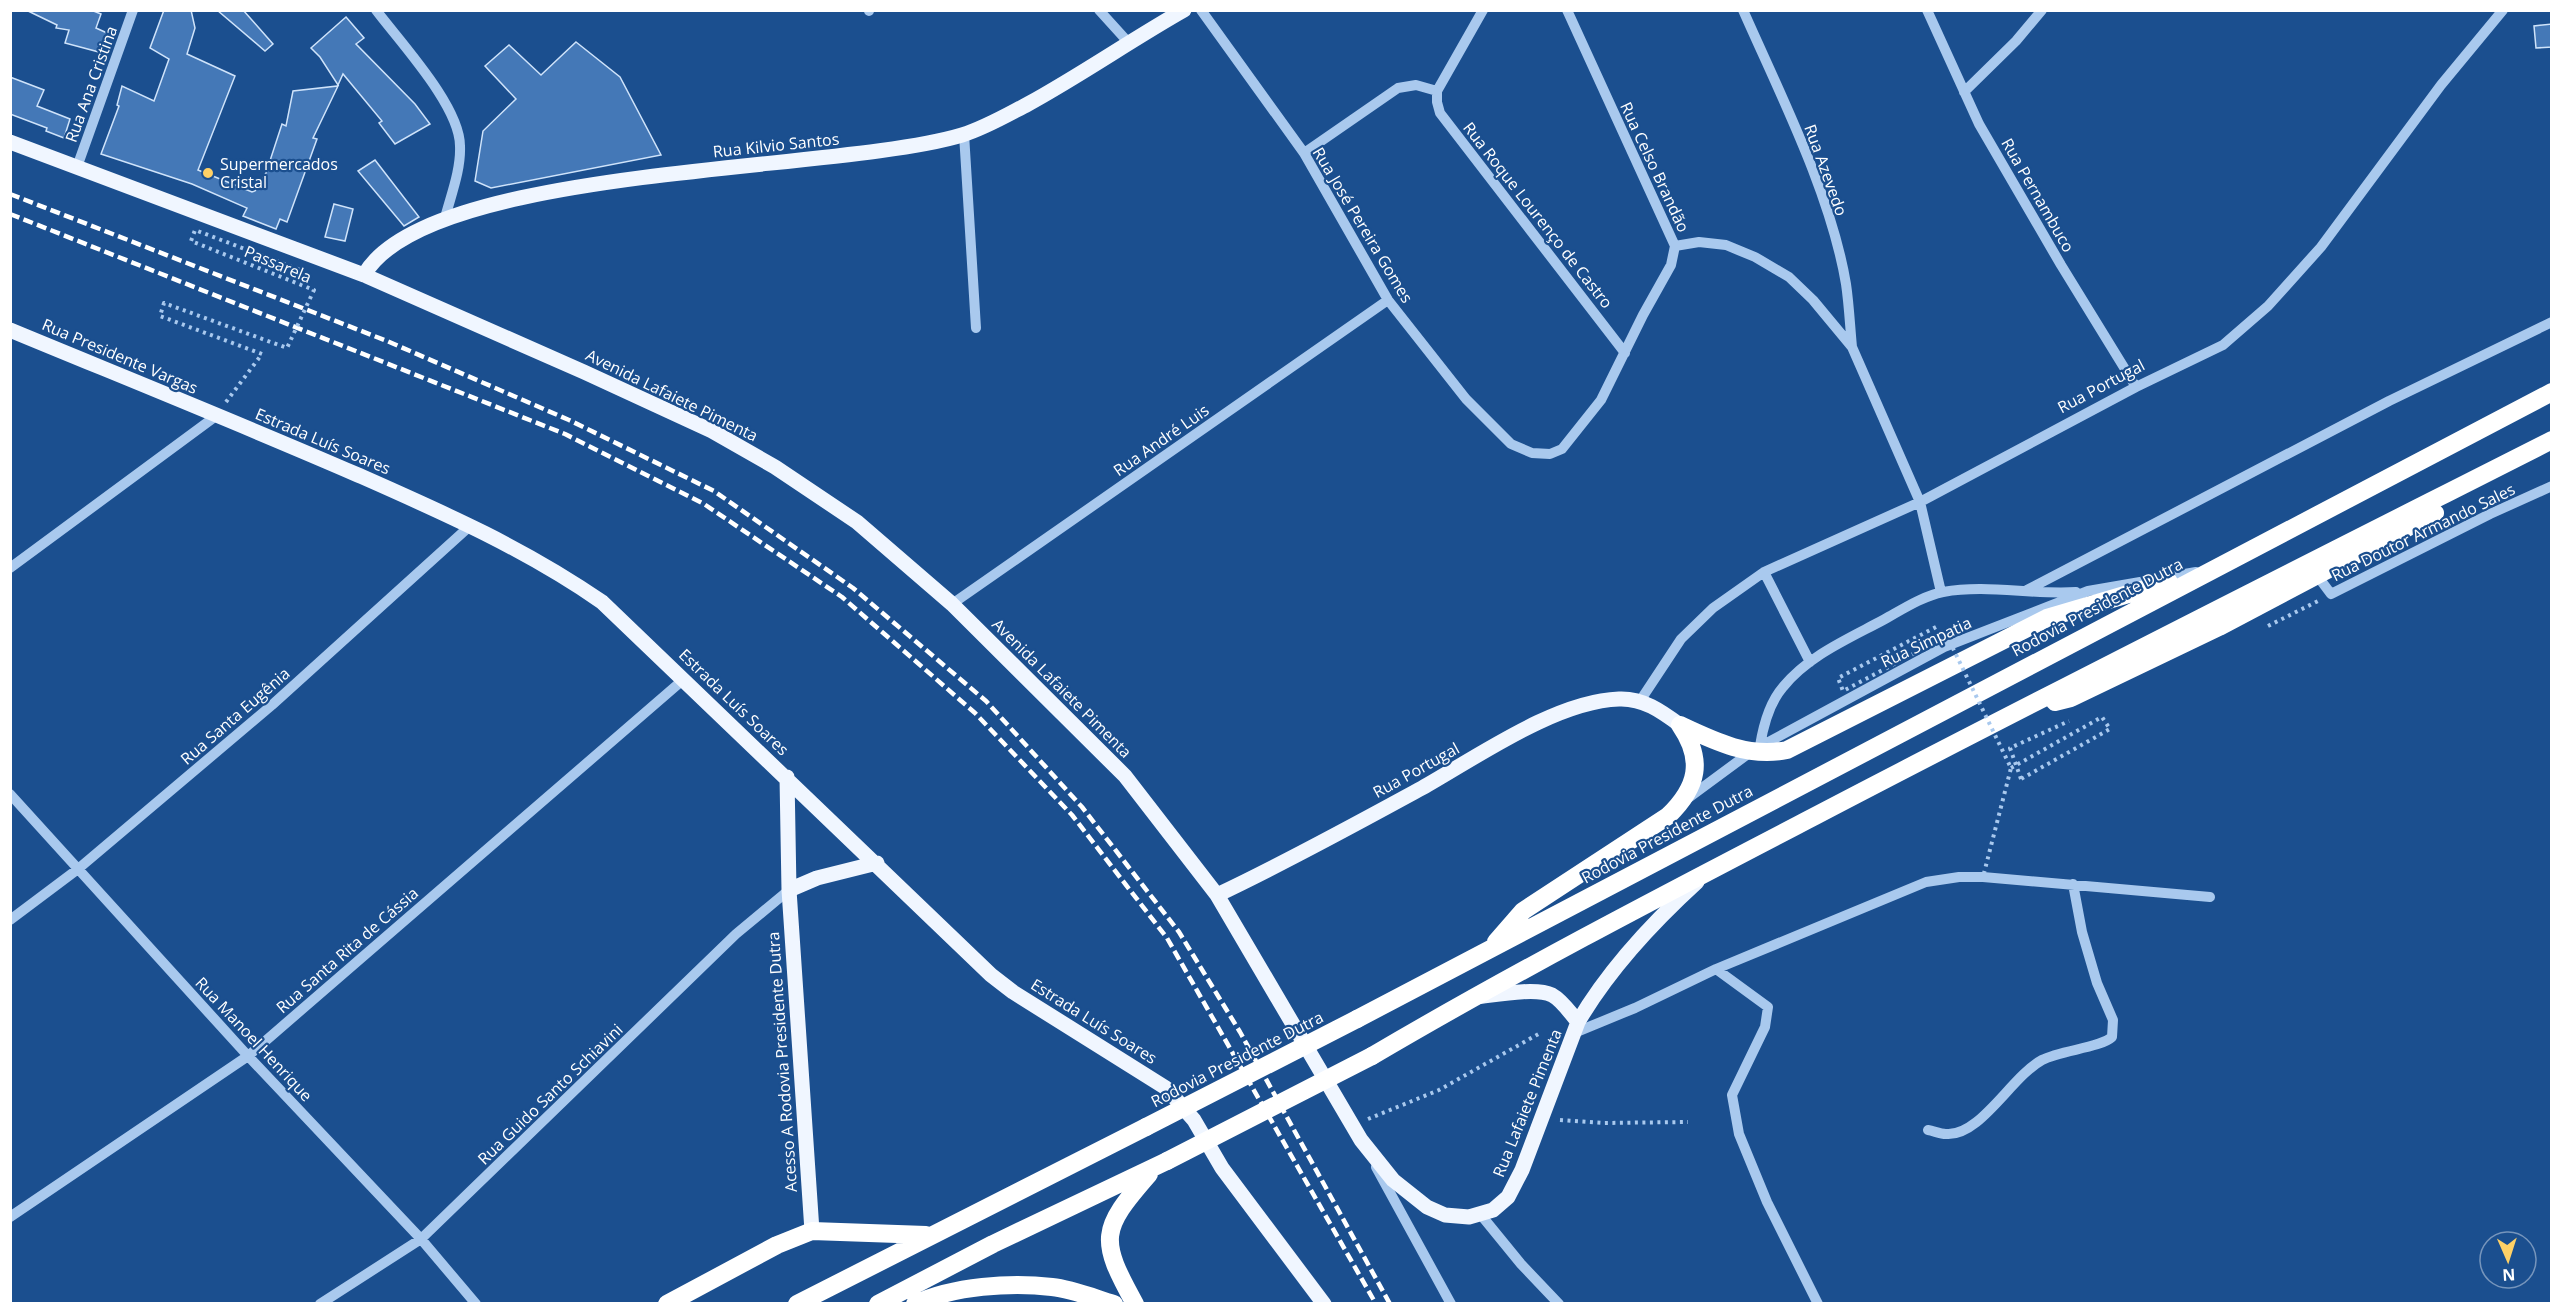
<svg xmlns="http://www.w3.org/2000/svg" width="2562" height="1314" viewBox="0 0 2562 1314" font-family="'Open Sans',sans-serif">
<rect width="100%" height="100%" fill="#1b4f8f"/>
<!-- building -->
<path fill="#4478b7" stroke="#cfe3fa" stroke-width="1.5" d="M26,10H91L101,14L96,28L107,33L99,52L65,43L69,30L56,28L57,25Z
M164,10H191L195,28L187,54L235,76L198,170L252,192L255,191L266,173L282,124L286,126L293,91L338,86L313,138L317,139L287,222L280,219L276,229L243,216L247,208L192,184L101,154L119,106L117,105L122,86L154,101L169,59L150,48Z
M217,10H243L273,44L265,51Z
M346,17L364,38L356,44L415,104L430,124L395,144L379,123L382,121L343,74L338,85L320,57L311,48Z
M2552,24V47L2536,48L2534,26Z
M576,42L620,77L661,155L491,188L475,181L483,131L516,99L485,66L509,45L541,75Z
M10,77L44,90L37,106L70,119L64,138L46,131L47,128L10,114Z
M375,160L419,217L404,226L358,171Z
M334,204L353,209L345,241L325,237Z"/>
<g fill="none" stroke-linecap="round" stroke-linejoin="round">
<!-- path -->
<path stroke="#a9c9ee" stroke-width="4" stroke-dasharray="3 4.5" stroke-linecap="butt" d="M226,402L262,354
M2268,626L2318,601
M2021,779L2010,748L2069,721
M1368,1119L1439,1090L1542,1032
M1560,1120L1603,1123L1688,1122"/>
<!-- minor -->
<path stroke="#a9c9ee" stroke-width="10" d="M376,10C400,42 460,106 460,146C461,170 451,195 445,218
M1099,10L1128,42
M1201,10L1304,153L1388,300L1466,399L1511,444L1532,453L1550,454L1562,449L1601,400L1643,315L1671,265L1675,246
M1483,10L1437,91V102L1440,113L1625,353
M1567,10L1675,246
M1743,10C1780,94 1831,194 1846,284C1849,304 1850,326 1852,347
M1927,10L1979,124L2061,265L2136,387
M869,11V10
M1964,92L2016,41L2042,10
M964,134L976,328
M1304,153L1398,88L1416,85L1437,91
M77,167L133,10
M1675,246L1699,242L1726,245L1755,257L1789,277L1813,300L1852,347L1920,502L1941,592
M10,568L216,416
M1764,572L1810,662
M2316,574L2331,594L2490,514L2552,486
M2162,578L2196,572
M2027,590L2389,401L2552,322
M952,604L1388,300
M1640,701L1681,639L1713,608L1764,572L1920,502L2136,387L2223,345L2268,306L2321,247L2441,85L2503,10
M1760,746C1763,727 1770,702 1783,687C1809,655 1850,638 1885,619C1903,609 1923,596 1943,592C1987,584 2031,595 2076,592
M10,794L248,1056L421,1239L476,1304
M1687,799L1752,751L1944,647L2088,591L2146,581
M10,920L78,869L272,705L471,525
M1716,969L1768,1007L1765,1027L1732,1095L1739,1134L1767,1202L1818,1304
M1574,1033L1635,1008L1716,969L1926,882L1959,877H1983L2210,897
M1928,1130C1934,1131 1940,1134 1946,1134C1980,1137 2011,1077 2042,1060C2061,1050 2100,1048 2112,1037L2113,1020L2097,983L2082,932L2073,884
M1376,1167L1451,1304
M1481,1215L1521,1264L1559,1304
M10,1217L248,1056L684,679
M320,1304L421,1239L736,934L789,890"/>
<!-- major -->
<path stroke="#f0f6ff" stroke-width="15" d="M10,142L364,275L584,372L712,431L775,467L857,522L952,604L1125,776L1217,895L1361,1140L1393,1180L1427,1207L1445,1215L1469,1217L1493,1210L1508,1197L1522,1170L1578,1022C1609,969 1651,924 1697,882
M364,275C427,165 836,173 962,135C985,128 1007,115 1028,104C1081,75 1131,40 1184,10
M10,330C126,378 243,425 358,475C444,513 524,548 602,602L991,975L1013,992L1166,1088L1194,1120L1222,1168L1324,1304
M787,777L789,890L812,1231
M789,890L817,878L877,863
M1217,895C1287,862 1354,825 1422,788C1477,757 1556,701 1619,699C1643,698 1661,711 1680,725
M1477,997C1495,995 1536,987 1552,995C1563,1001 1570,1013 1578,1022"/>
<!-- highway -->
<path stroke="#fff" stroke-width="18" d="M2055,702L2071,698L2219,627L2435,513
M1680,725C1714,741 1748,758 1787,750L2047,618L2169,582
M1496,942L1523,911L1668,816C1698,787 1704,760 1680,725
M1357,1019C1756,812 2152,599 2552,392
M1372,1056C1518,970 1669,892 1819,814C2062,687 2307,564 2552,440
M667,1304L777,1245L812,1231L926,1235
M797,1304L1146,1127
M878,1304L993,1244L1167,1161
M915,1304C953,1286 1011,1282 1052,1287C1072,1289 1094,1298 1114,1304
M1135,1304C1099,1239 1100,1230 1149,1174"/>
<!-- rail -->
<path stroke="#fff" stroke-width="4.5" stroke-dasharray="10 4.5" stroke-linecap="butt" d="M10,194L387,341L569,420L714,491L853,588L986,701L1082,807L1179,932L1240,1032L1390,1304
M10,214L565,434L704,504L842,597L975,713L1072,815L1167,938L1376,1304"/>
<!-- path-bridge -->
<path stroke="#a9c9ee" stroke-width="4" stroke-dasharray="3 4.5" stroke-linecap="butt" d="M262,354L160,316L164,303L287,348L314,290L191,241L195,230L300,270
M1936,627L1838,678L1843,691L1947,636L2011,768L1983,877
M2011,768L2102,717L2110,729L2021,779"/>
<!-- highway-bridge -->
<path stroke="#fff" stroke-width="18" d="M1146,1127L1357,1019
M1167,1161L1372,1056"/>
</g>
<!-- markers -->
<circle fill="#ffd166" stroke="#1b4f8f" stroke-width="2" cx="208" cy="173" r="6"/>
<g text-anchor="middle" dominant-baseline="central" stroke-width="4.5" stroke-linejoin="round" paint-order="stroke">
<!-- street labels -->
<g font-size="16" fill="#fff" stroke="#1b4f8f">
<text transform="translate(91 84) rotate(-70)">Rua Ana Cristina</text>
<text transform="translate(776 145) rotate(-6)">Rua Kilvio Santos</text>
<text transform="translate(1655 167) rotate(65)">Rua Celso Brandão</text>
<text transform="translate(1826 170) rotate(70)">Rua Azevedo</text>
<text transform="translate(2038 195) rotate(60)">Rua Pernambuco</text>
<text transform="translate(1538 215) rotate(52)">Rua Roque Lourenço de Castro</text>
<text transform="translate(1363 225) rotate(59)">Rua José Pereira Gomes</text>
<text transform="translate(278 264) rotate(23)">Passarela</text>
<text transform="translate(120 356) rotate(23)">Rua Presidente Vargas</text>
<text transform="translate(2101 386) rotate(-28)">Rua Portugal</text>
<text transform="translate(672 395) rotate(26)">Avenida Lafaiete Pimenta</text>
<text transform="translate(1161 440) rotate(-35)">Rua André Luis</text>
<text transform="translate(323 441) rotate(23)">Estrada Luís Soares</text>
<text transform="translate(2423 532) rotate(-26)">Rua Doutor Armando Sales</text>
<text transform="translate(2097 607) rotate(-28)">Rodovia Presidente Dutra</text>
<text transform="translate(1926 642) rotate(-25)">Rua Simpatia</text>
<text transform="translate(1062 688) rotate(45)">Avenida Lafaiete Pimenta</text>
<text transform="translate(734 702) rotate(44)">Estrada Luís Soares</text>
<text transform="translate(235 716) rotate(-41)">Rua Santa Eugênia</text>
<text transform="translate(1416 770) rotate(-29)">Rua Portugal</text>
<text transform="translate(1667 834) rotate(-28)">Rodovia Presidente Dutra</text>
<text transform="translate(347 950) rotate(-41)">Rua Santa Rita de Cássia</text>
<text transform="translate(1094 1021) rotate(32)">Estrada Luís Soares</text>
<text transform="translate(254 1039) rotate(47)">Rua Manoel Henrique</text>
<text transform="translate(1237 1059) rotate(-27)">Rodovia Presidente Dutra</text>
<text transform="translate(782 1062) rotate(-94)">Acesso A Rodovia Presidente Dutra</text>
<text transform="translate(550 1094) rotate(-44)">Rua Guido Santo Schiavini</text>
<text transform="translate(1527 1103) rotate(-68)">Rua Lafaiete Pimenta</text>
</g>
<!-- poi labels -->
<g font-size="16" fill="#fff" stroke="#1b4f8f" text-anchor="start">
<text x="220" y="164">Supermercados<tspan x="220" dy="18">Cristal</tspan></text>
</g>
</g>
<!-- border -->
<rect width="2562" height="1314" fill="none" stroke="#ffffff" stroke-width="24"/>
<!-- north arrow -->
<g transform="translate(2508 1260) rotate(177)"><circle r="28" fill="#1b4f8f" stroke="#7695bc" stroke-width="1.5"/>
<path d="M0-4.5L10 22L0 15L-10 22Z" fill="#ffd166"/>
<text y="-9" font-size="16" font-weight="bold" text-anchor="middle" fill="#ffffff">N</text>
</g>
</svg>
